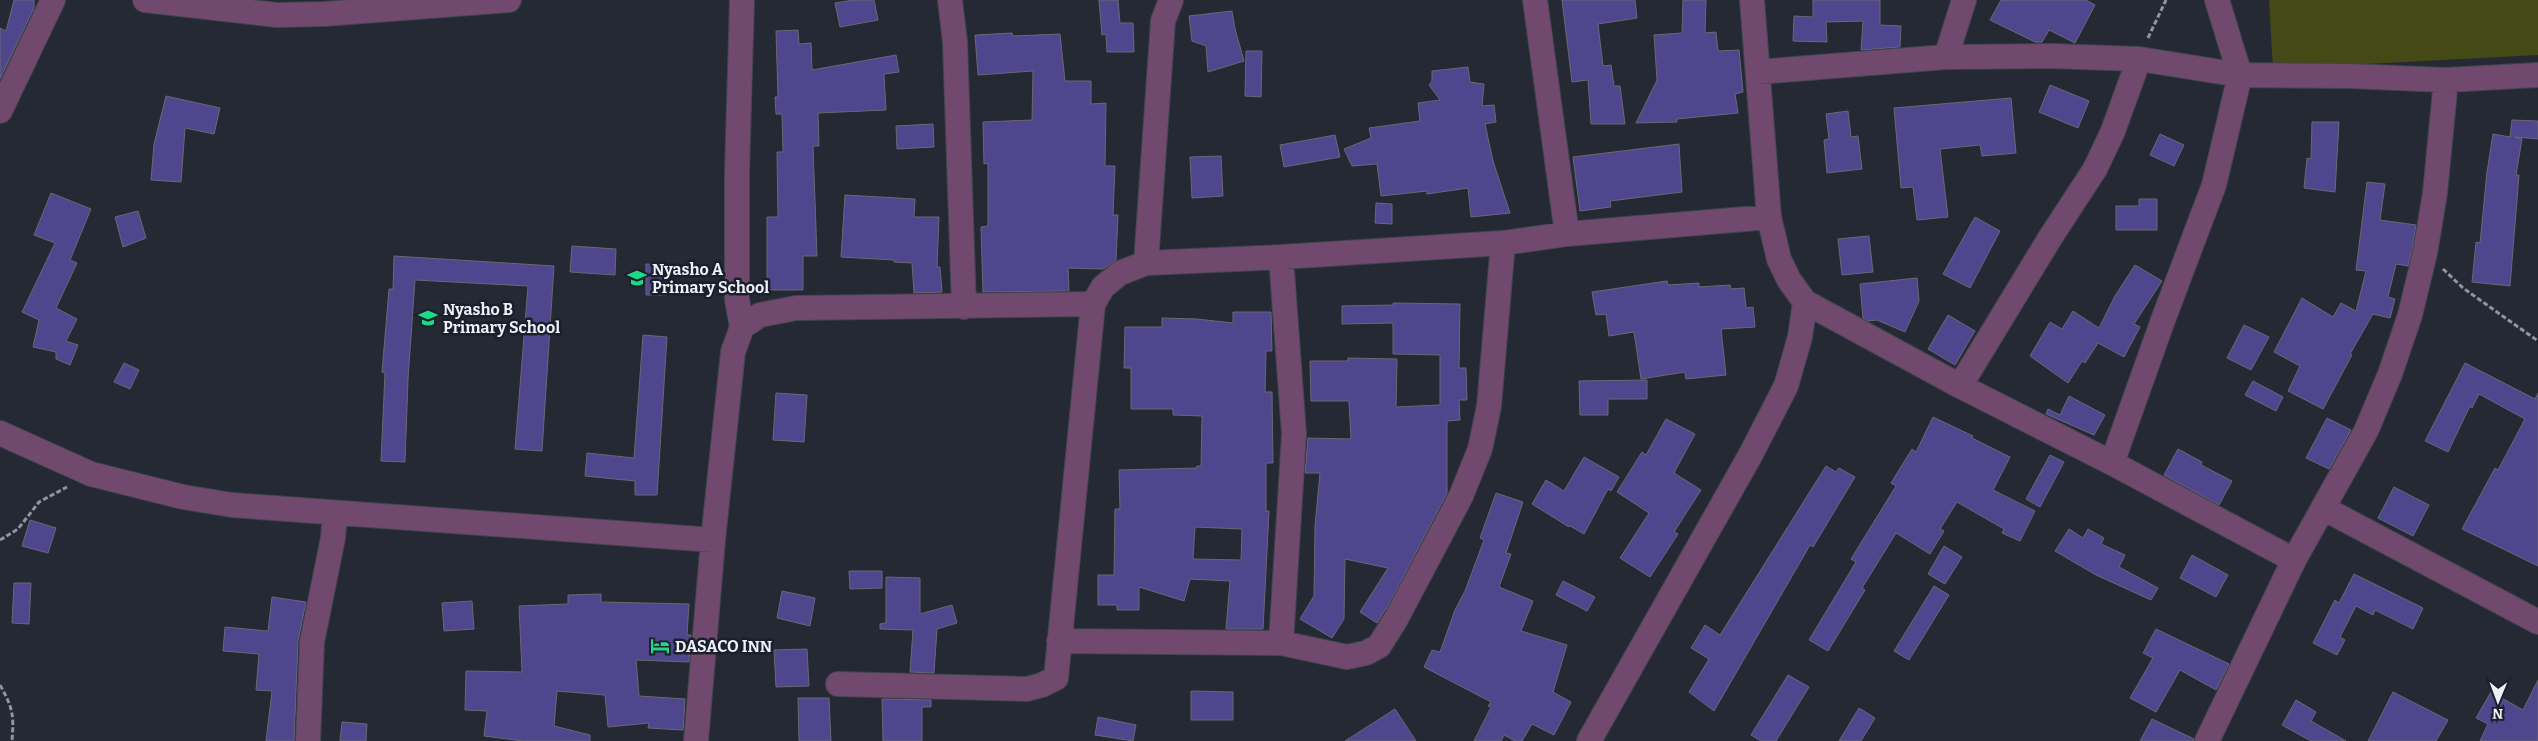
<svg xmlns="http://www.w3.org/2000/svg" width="2538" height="741" viewBox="0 0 2538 741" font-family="Bitter,serif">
<rect width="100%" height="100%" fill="#242934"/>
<!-- green -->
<path fill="#444916" d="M2269,0H2538V55L2273,69Z"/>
<!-- building -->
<path fill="#4f468d" stroke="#686876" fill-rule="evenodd" d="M14,0H34V8L0,79V28L6,31Z
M854,0H874L878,20L840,27L835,3Z
M1099,0H1118L1120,23H1133L1134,52H1107L1106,34L1102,35Z
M1562,0H1635L1637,18L1598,24L1603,66L1611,65L1614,86H1620L1625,124H1591L1588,80L1572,82Z
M1683,0H1706L1705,33L1716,32L1718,51L1739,50L1743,92L1735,94L1738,113L1677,119V122L1636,123L1657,80L1654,35L1682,33Z
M1813,0H1880V25L1901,26L1900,47L1861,50L1863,21L1826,22L1827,42L1793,41L1794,16L1813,17Z
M2001,0H2086L2095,5L2075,43L2049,30L2042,42H2035L1990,20Z
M1232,11L1235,29L1244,61L1208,72L1206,46L1192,41L1189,16Z
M798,30L799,44L811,43L812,70L896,55L899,72L884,74L886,110L818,113L819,146H813L817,256H803V290H767V217H778L777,152H783L782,114H776L775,97H778L776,31Z
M1012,33L1013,36L1060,34L1065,81H1091V104L1106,103L1105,166H1115L1113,215H1118L1116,260L1103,269L1068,268L1069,291L983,292L981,227L988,226V163L984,164L983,122L1032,120L1033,71L978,75L975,35Z
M1246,51H1262L1261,97L1245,96Z
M1468,67L1470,82L1484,84L1482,106L1494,105L1496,122L1485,124L1493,161L1510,213L1471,217L1468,188L1427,194V191L1381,196L1377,164L1352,166L1344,149L1371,138L1369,128L1420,121L1418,103L1440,100L1429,85L1432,81V71Z
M2050,85L2089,101L2078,128L2039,112Z
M166,96L220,108L214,134L185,128L181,182L151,180L154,144Z
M2011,98L2016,153L1982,156L1980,145L1940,149L1948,217L1917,220L1913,187L1901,188L1894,108Z
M1848,111L1851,137L1858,136L1862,169L1827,173L1824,140L1829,139L1826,114Z
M2512,120L2538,121V139L2515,137L2522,139L2516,175H2519L2510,286L2472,282L2476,242L2480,243L2487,172L2493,134L2510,137Z
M2312,122H2339L2335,192L2304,188L2307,158L2311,159Z
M933,124L934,147L897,149L896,126Z
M2160,134L2184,145L2174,166L2150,155Z
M1335,135L1340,157L1284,167L1280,145Z
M1679,144L1682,192L1610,201L1611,207L1580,211L1573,157Z
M1221,156L1223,196L1192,198L1190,157Z
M2367,182L2385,184L2380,220L2416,225L2412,250L2408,266L2396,264L2388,297L2395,299L2390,318L2373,314L2350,354L2352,355L2323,409L2288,391L2300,366L2274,352L2302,298L2333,317L2341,303L2356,311L2366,271L2356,270Z
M51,193L91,209L70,260L77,263L56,308L77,319L66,341L78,345L70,365L56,359V352L33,347L39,320L22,312L55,243L34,235Z
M845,195L915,199L914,217H939L937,267H940L942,292L914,293L912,263L894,262V260L841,257Z
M2139,199H2157V230H2116V206H2139Z
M1376,203L1392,204V224L1375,223Z
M138,211L146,238L123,247L115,217Z
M1975,217L2000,231L1970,288L1943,274Z
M1869,236L1873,272L1842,275L1838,239Z
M572,246L616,249L615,275L570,272Z
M394,256L554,266L542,451L515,449L528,286L415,280L408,379L405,462L381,461L385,373L382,372L389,289H393Z
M646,264L669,265L667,295H646Z
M2135,265L2162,281L2134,324L2140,327L2124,357L2098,343L2085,363L2082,361L2068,383L2030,356L2050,322L2062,329L2073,311L2099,328L2115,296Z
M1917,278L1919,301L1905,332L1877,320L1868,321L1863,318L1860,284Z
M1667,281L1668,285L1699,283V287L1730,285L1731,289L1744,288L1746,308L1753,307L1755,327L1721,329L1726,375L1686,379L1685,372L1641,379L1634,332L1609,336L1606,314L1596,315L1592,292Z
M1393,303L1460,304L1459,368H1466L1467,400H1459L1460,420L1447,421V493L1389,604L1377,623L1360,612L1388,568L1345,559L1344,619L1332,638L1300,619L1314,596L1315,526L1320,473H1305L1308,438L1351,439L1349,401H1311L1310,361H1348V358L1397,359L1396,407L1440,405V355L1393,354V323L1342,324V306L1393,305Z
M1233,312H1271L1272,351H1266L1265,392H1272L1273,463H1266V511H1269L1263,629H1226L1230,581L1190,579L1184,601L1139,587V610H1117V605H1098V575H1114L1115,509H1120L1119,470L1197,468V466H1201L1202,416L1173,415V409H1131V368H1124L1125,327H1162V318L1197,319L1233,323ZM1195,527L1242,529L1241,560L1193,559Z
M1948,315L1975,331L1955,365L1928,349Z
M2244,325L2269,337L2251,370L2227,358Z
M643,335L667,337L657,495H635V481L585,476L587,453L634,458Z
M124,363L139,370L130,389L114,382Z
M2465,363L2535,399L2538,393V566L2462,529L2495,468L2498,470L2525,419L2479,394L2472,408L2470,406L2448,452L2425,441Z
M1647,380V399H1608V415H1580L1579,381Z
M2253,381L2283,397L2276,411L2245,395Z
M776,393L807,395L804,442L773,440Z
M2069,396L2105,415L2094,435L2046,414L2048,409L2060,415Z
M1933,417L1973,436L1972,438L2010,457L1993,490L2035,511L2020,541L2002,533L2004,529L1957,502L1940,529L1944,531L1930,554L1896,533L1862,588L1865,590L1828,651L1809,640L1856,562L1851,559L1896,486L1891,483L1912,449L1916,452Z
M2327,418L2351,430L2329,469L2306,458Z
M1666,419L1695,434L1674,473L1701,490L1674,532L1678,534L1650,577L1620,558L1649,513L1617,492L1642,452L1646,455Z
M2178,449L2202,462L2201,465L2232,481L2219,505L2164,475Z
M2050,455L2064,462L2040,507L2026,499Z
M1584,457L1619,477L1611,491L1608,489L1584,534L1570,526L1569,527L1532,504L1546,480L1564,491Z
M1826,466L1836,472L1839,468L1855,477L1813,547L1810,545L1714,711L1689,692L1709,659L1691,648L1705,625L1720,635Z
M2394,487L2429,505L2413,536L2378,518Z
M1496,493L1523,502L1506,553L1511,554L1499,587L1533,601L1521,631L1567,645L1553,692L1571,702L1554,735L1532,724L1522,741H1515L1504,735L1501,741H1474L1491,707L1488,706L1491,702L1424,667L1432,650L1440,652L1455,610L1465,591L1484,540L1480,538Z
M30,520L56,528L48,553L22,546Z
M2069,529L2083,538L2088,529L2104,538L2101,544L2125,555L2119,567L2158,588L2151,600L2096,575L2055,551Z
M1944,546L1962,557L1945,584L1928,574Z
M2192,555L2228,575L2216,597L2180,578Z
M849,571H882V588L850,589Z
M2354,574L2423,608L2413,629L2375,610L2373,615L2356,606L2340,637L2345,640L2337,655L2313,643L2335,600L2339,603Z
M886,577L920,578V614L952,605L957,623L937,629L934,673L910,672L913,630L880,629V624L886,623Z
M1563,581L1595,597L1587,611L1556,595Z
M14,583H31L29,624L12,623Z
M1934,586L1949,595L1909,660L1894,651Z
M782,591L815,598L810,626L777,618Z
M601,594V602L689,604L687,635H691L689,662L636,660L639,696L685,699L683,730L648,728L649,723L608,727L605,695L557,691L554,726L590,735V741H523L484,736L487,711L465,710L466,671L522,672L519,606L568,604V595Z
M272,597L306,602L298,641L294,741H266L272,691L256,690L259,654L223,651L225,627L268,631Z
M472,601L474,629L444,631L442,603Z
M2156,629L2229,664L2216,690L2180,670L2156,712L2130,698L2153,658L2143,653Z
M807,649L809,686L776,687L774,650Z
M1788,675L1809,687L1776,741H1761L1751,735Z
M2538,680V741H2480L2488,724L2476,718L2491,692L2523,710Z
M1191,691L1233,692V720H1191Z
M2393,692L2448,720L2436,741H2368Z
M798,698H829L831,741H799Z
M882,699L931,700V707H922V741H883Z
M2296,700L2316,712L2311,721L2346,741H2311L2282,725Z
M1859,708L1875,718L1861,741H1839Z
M1395,709L1416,741H1345Z
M1098,717L1136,725L1133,741L1095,735Z
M2152,719L2194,739L2193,741H2140Z
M342,722L367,724L366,741H340Z"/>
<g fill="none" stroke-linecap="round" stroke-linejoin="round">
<!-- minor casing -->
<g stroke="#40454f" stroke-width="26">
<path id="minor" d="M145,0L277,15L324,14L509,0
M950,0L955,42L964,307
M1535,0L1567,234
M1752,0L1769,217L1779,259L1789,280L1805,302L1960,386L2112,463L2294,560
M1946,57L1964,0
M1758,72L1946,57L2051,56L2139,59L2240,75L2349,76L2446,80L2538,75
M0,111L53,0
M1146,263L1163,21L1171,0
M742,327L737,300V173L742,0
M1960,386L2050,238L2095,169L2113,131L2139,59
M0,433L91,474L183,497L232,505L713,540
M2112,463L2163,320L2214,185L2240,75L2217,0
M2323,508L2538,622
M1059,641L1281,643L1347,657L1366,653L1379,646L1396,619L1461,496L1480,449L1489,406L1503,243
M1281,643L1294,434L1281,257
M838,684L1027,689L1042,685L1056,678L1093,304L1103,287L1120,273L1146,263L1281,257L1503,243L1567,234L1769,217
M308,741L312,642L333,538L335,513
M696,741L713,540L733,352L742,327L760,315L796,308L1093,304
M1589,741L1751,454L1786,386L1800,337L1805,302
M2207,741L2294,560L2366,431L2390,374L2410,315L2425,253L2435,193L2446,80"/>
</g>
<!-- path -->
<path stroke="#91949e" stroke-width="3" stroke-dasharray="5 2.5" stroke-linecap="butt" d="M2148,38L2166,0
M2443,269L2463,288L2538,341
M0,540L18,529L39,502L67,487
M0,685C13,708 14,715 12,741"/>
<!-- minor -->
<use href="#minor" stroke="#71496e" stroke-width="24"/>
</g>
<!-- icons -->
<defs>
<g id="school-bare" transform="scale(1.5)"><path d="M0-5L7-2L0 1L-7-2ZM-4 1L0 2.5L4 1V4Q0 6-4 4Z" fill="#1fd887" stroke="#1a1f2a" stroke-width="2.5" paint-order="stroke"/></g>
<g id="hotel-bare" transform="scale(1.5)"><path d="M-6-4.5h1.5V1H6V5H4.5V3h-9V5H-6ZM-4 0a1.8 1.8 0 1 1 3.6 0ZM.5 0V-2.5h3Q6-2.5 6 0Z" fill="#1fd887" stroke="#1a1f2a" stroke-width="2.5" paint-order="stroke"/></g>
</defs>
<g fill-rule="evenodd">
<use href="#school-bare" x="637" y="278"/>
<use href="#school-bare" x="428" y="318"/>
<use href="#hotel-bare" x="660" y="646"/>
</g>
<g text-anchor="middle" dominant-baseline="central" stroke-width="5" stroke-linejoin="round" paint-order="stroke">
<!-- poi labels -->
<g font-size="16" font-weight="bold" fill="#edf0f8" stroke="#1a1f2a" text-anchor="start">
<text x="652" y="269">Nyasho A<tspan x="652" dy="18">Primary School</tspan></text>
<text x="443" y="309">Nyasho B<tspan x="443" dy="18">Primary School</tspan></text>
<text x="675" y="646">DASACO INN</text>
</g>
</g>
<!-- north arrow -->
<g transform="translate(2498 701) rotate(181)" stroke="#1a1f2a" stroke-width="4" paint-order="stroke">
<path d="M0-4L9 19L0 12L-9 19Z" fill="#edf0f8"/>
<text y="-8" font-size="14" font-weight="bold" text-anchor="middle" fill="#edf0f8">N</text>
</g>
</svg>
